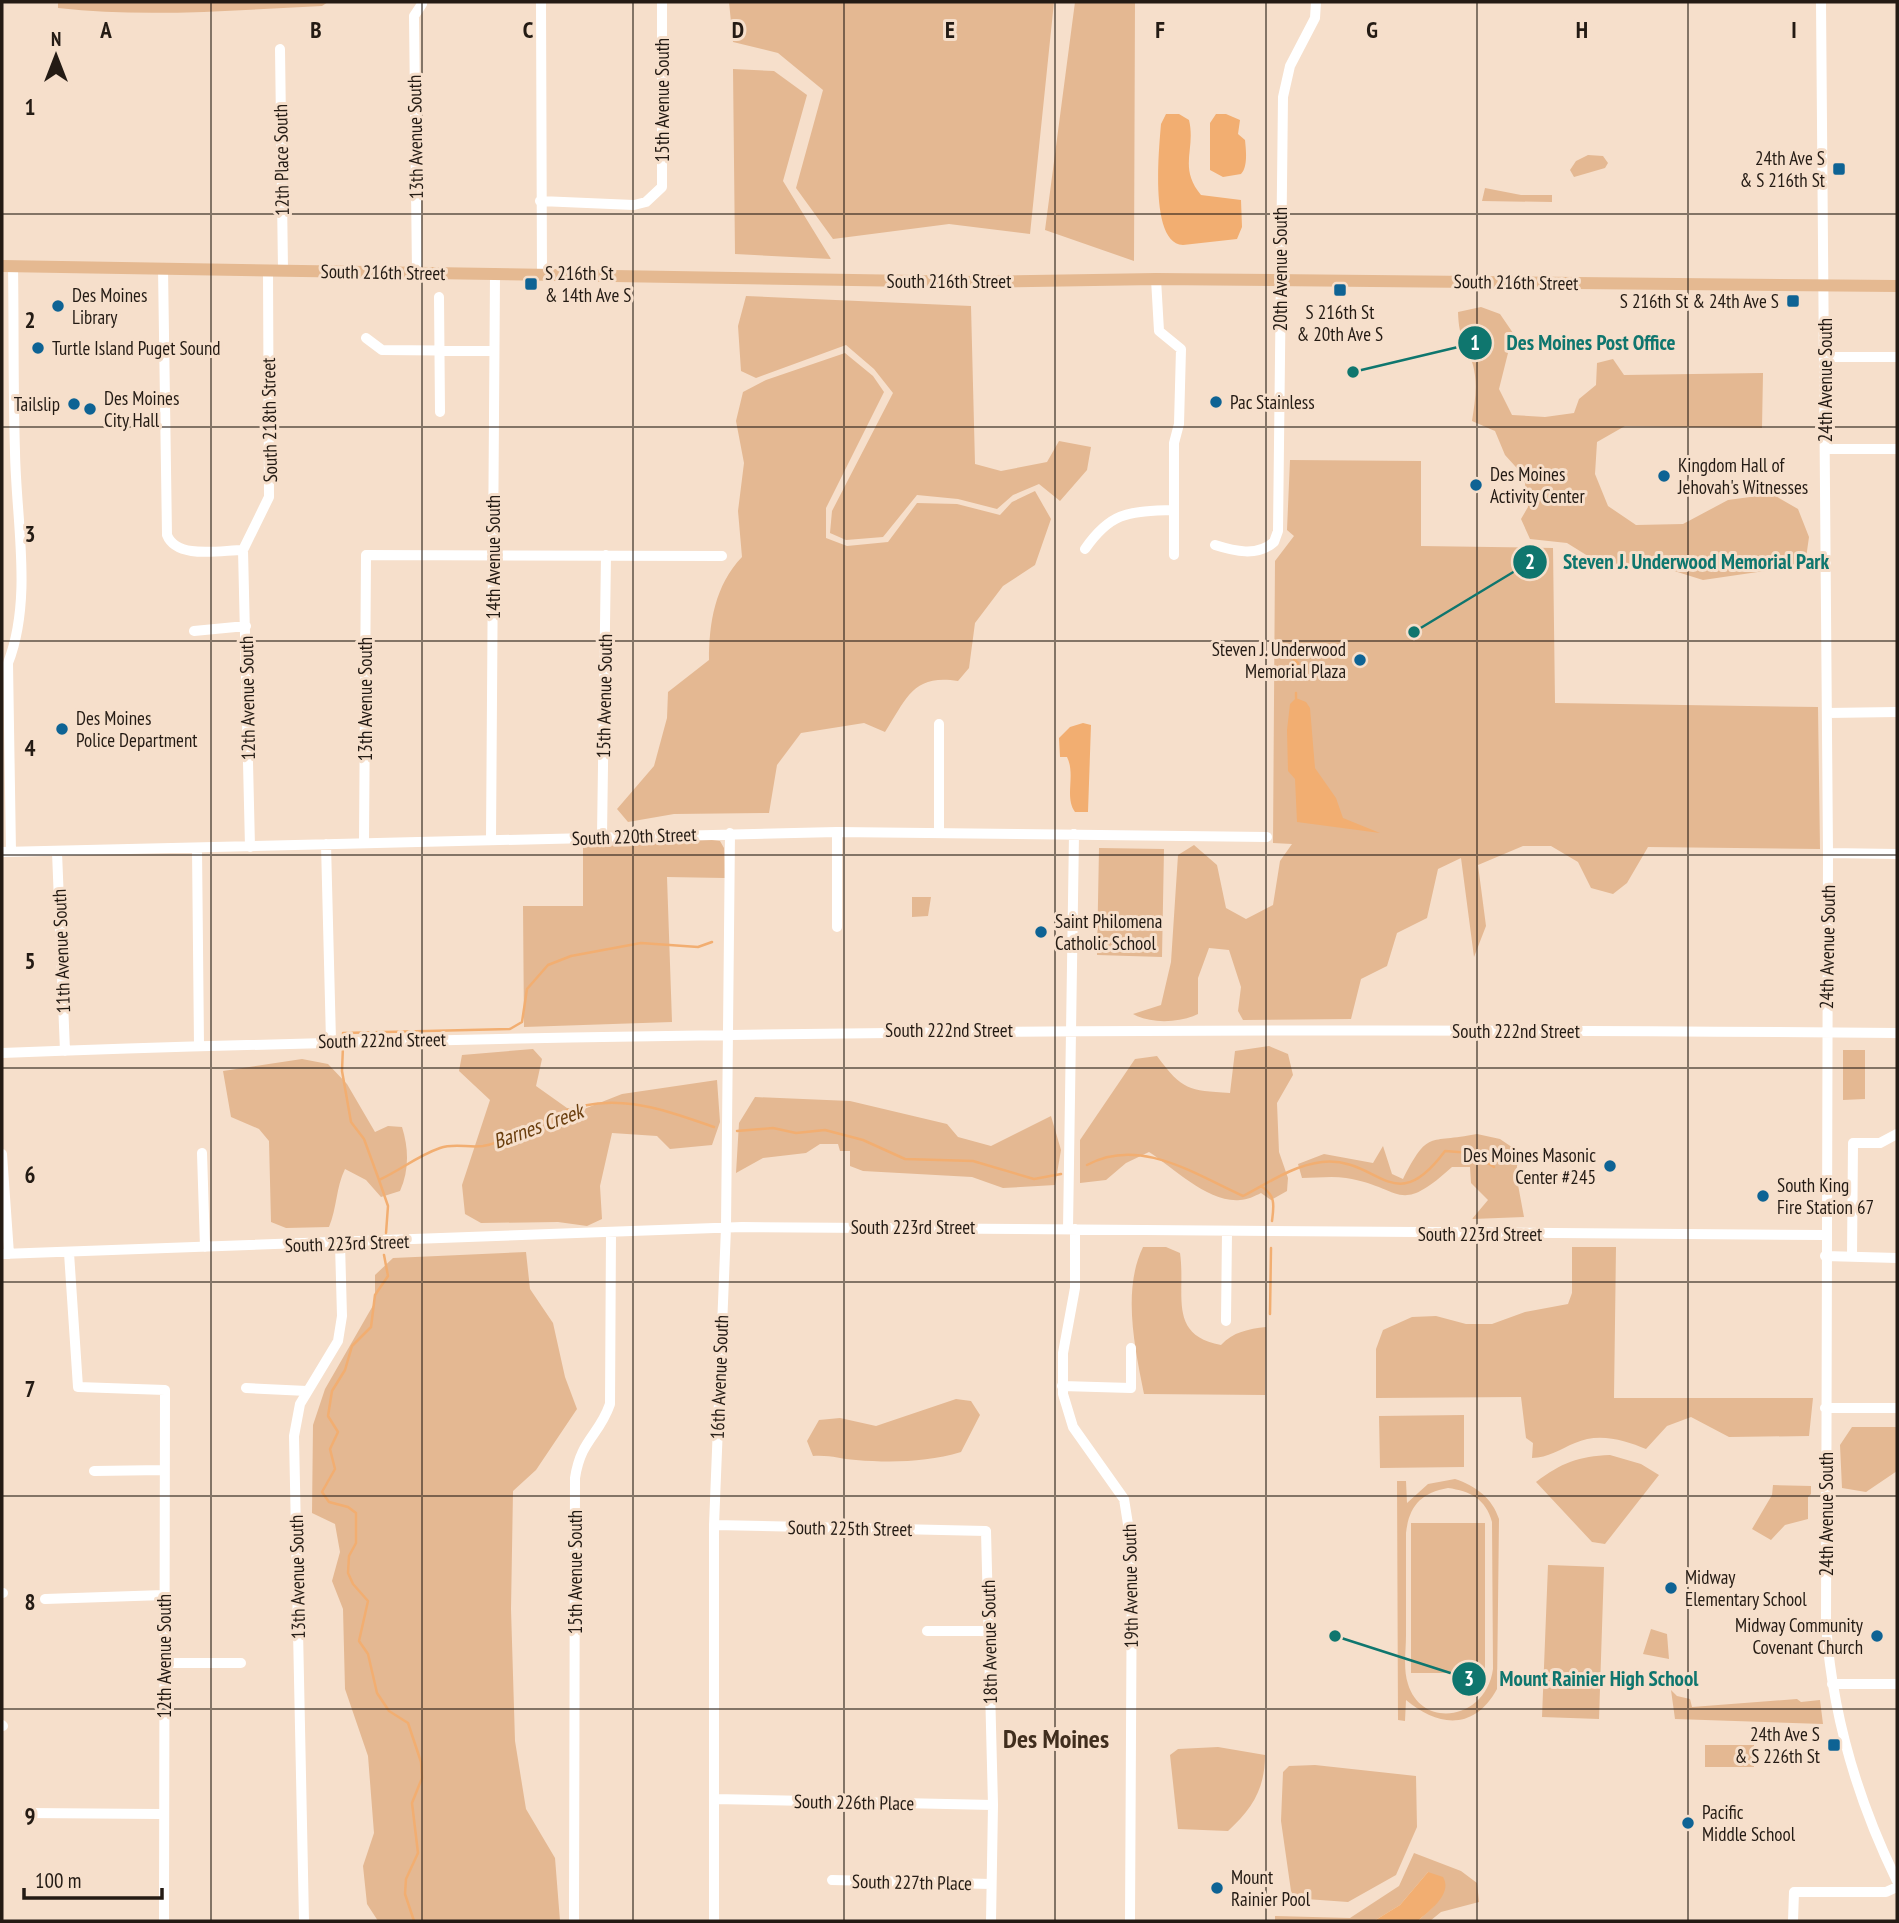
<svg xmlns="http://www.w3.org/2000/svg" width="1899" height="1923" viewBox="0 0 1899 1923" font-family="'PT Sans Narrow',sans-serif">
<rect width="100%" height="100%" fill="#f6dfcb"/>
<!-- green -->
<path fill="#e4b892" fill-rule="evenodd" d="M58,2H328L322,6C234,10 146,18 58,8Z
M729,2H1054L1030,234L949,224L833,239L796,188L823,90L778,53L733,42Z
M1075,2H1135L1134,261L1045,230Z
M733,69L774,71L807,95L783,181L831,259L735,254Z
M1588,155L1603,156L1608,163L1605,168L1574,177L1570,170L1576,161Z
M1485,188L1521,195H1552V202L1482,201Z
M746,296L971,306L975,464L1001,471L1047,462L1059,441L1091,447L1087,470L1060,501L1039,484L1013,495L997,509L958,499L917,495L883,537L846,540L830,533L832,511L893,393L874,369L846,345L756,378L741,371L738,326Z
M1481,307L1500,314L1513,333L1499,389L1512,415L1545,417L1574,413L1579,399L1596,385L1597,363L1613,359L1624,375L1763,373L1762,428L1625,426L1597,442L1595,474L1608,506L1636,525L1683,524L1728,500L1772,494L1798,509L1809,537L1805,565L1703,580L1639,560L1612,571L1567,543L1530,539L1521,519L1528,507L1524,476L1505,455L1495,431L1472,421C1475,402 1478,384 1473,365C1466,341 1459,342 1458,312Z
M845,353L873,376L884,392L826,508V538L847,546L888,542L917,503L957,504L1000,515L1012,502L1035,491L1051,519L1035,565L1003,586L975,623L969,668L958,681C913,674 907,698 885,732L864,723L801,733L777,765L769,813L674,814L628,822L617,809L654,766L667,718L668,692L709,660C709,623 715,585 742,557L738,511L744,463L736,421L743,392L766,380Z
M1290,460L1421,461V546L1553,548L1555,703L1818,707L1820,849L1648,847L1627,883L1613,894L1591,888L1578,862L1551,846H1523L1478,865L1486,926L1474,957L1461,858L1438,869L1427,918L1397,933L1387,966L1361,979L1351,1019L1243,1020L1238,1011L1241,987L1229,950L1209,948L1198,978V1014C1180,1023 1150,1024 1133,1014L1161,1005L1171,962L1178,855L1194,845L1217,865L1226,908L1246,919L1273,905L1280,861L1292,844L1273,843L1275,561L1294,536L1287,530Z
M703,839L720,841L724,848L725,878L667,877L672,1022L524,1027L523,906H583V843Z
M1099,848L1164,849L1162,957L1097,955Z
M912,897H931L928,916L912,917Z
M1269,1046L1288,1054L1293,1075L1277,1103L1279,1152L1288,1178L1287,1191L1271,1200L1261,1193C1255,1196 1247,1200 1240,1200C1208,1203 1174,1168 1149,1152L1126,1163L1106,1180L1080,1183V1140L1135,1059L1157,1056C1183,1091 1188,1090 1230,1093L1235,1051Z
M533,1049L542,1059L536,1086L567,1108L584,1109L622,1094L717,1080L720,1122L712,1145L670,1149L657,1136L612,1133L600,1186L602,1219L587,1226L558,1222L481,1223L465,1214L462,1185L490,1100L459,1071L462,1055Z
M1843,1050H1865V1099L1843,1100Z
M302,1059L328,1064L347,1084L375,1132L388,1126L402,1127C409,1149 409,1171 400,1191L381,1197L366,1180L345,1169C336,1187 337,1208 329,1227L286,1228L271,1222L269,1141L259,1129L231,1117L223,1071Z
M755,1097L850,1101L947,1124L958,1137L991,1146L1051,1116L1061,1150L1055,1185L1003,1188L972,1177L863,1171L850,1166V1151H840L838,1144H820L806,1153L763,1158L736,1173L739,1123Z
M1477,1134L1500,1139L1519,1152L1516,1174L1524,1217L1472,1219L1488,1200L1471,1183L1470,1167H1452C1397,1217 1403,1187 1346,1178C1332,1176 1316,1178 1302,1178L1298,1164L1324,1154L1373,1163L1383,1146L1392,1174L1403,1179C1429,1129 1427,1144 1477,1134Z
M1143,1247H1166L1180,1253C1186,1294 1167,1335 1221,1345C1233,1332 1248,1329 1266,1327L1265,1395L1144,1394C1135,1349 1122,1290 1143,1247Z
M1572,1247H1616L1614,1398H1813L1809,1436L1729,1437L1691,1417L1667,1426L1646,1449C1625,1440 1598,1432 1575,1443C1560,1449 1548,1458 1532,1458L1533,1443L1526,1438L1521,1397L1376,1398V1349L1383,1330L1412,1317L1436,1316L1466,1324H1492L1525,1312L1568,1304L1572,1293Z
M526,1252L530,1289L553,1323L565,1377L577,1409L536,1470L513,1491L511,1609L515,1741L526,1809L555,1858L560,1921H378L367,1904L363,1866L374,1833L368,1756L345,1689L343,1609L332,1581L340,1552L335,1524L312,1513L313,1425L325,1389L375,1302V1275L393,1258Z
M956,1399L971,1401L980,1415L961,1452C927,1462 892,1463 856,1460C839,1459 832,1455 813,1456L807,1441L819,1420L840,1418L876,1426Z
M1464,1415V1467L1380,1468L1379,1416Z
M1852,1427H1897V1471L1866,1492L1842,1488L1840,1445Z
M1610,1455L1641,1464L1659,1475L1605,1544L1592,1542L1536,1482C1561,1463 1579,1456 1610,1455Z
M1455,1479C1476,1486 1492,1498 1499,1519L1497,1689C1474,1731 1438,1727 1406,1700L1405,1721L1398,1720L1397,1481H1406L1407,1503L1428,1484ZM1448,1488C1470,1491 1486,1499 1492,1522L1493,1669C1486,1720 1422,1730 1408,1684C1403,1669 1406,1651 1406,1635C1406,1601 1406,1567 1406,1533C1409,1507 1420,1493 1448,1488Z
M1773,1485L1811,1486V1494L1808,1497V1519L1785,1525L1771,1540L1752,1529L1772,1495Z
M1411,1523H1485V1673H1411Z
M1548,1565L1604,1567L1599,1719L1542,1717Z
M1651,1629L1667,1634L1669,1659L1643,1654Z
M1671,1690L1677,1696L1690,1699L1692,1707L1797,1699L1801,1702L1820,1700L1823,1724L1675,1719Z
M1705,1745H1754V1767H1705Z
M1218,1747L1265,1755C1265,1789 1252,1809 1228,1831L1178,1829L1170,1755L1178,1749Z
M1315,1765L1416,1776L1417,1827L1396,1875L1348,1902L1292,1898L1281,1821L1283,1772L1289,1766Z
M1414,1853L1461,1871L1477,1883L1479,1902L1441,1912L1430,1921H1418L1434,1906L1428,1872L1400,1905L1374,1921H1275V1916L1350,1918L1399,1886Z"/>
<!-- water -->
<path fill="#f2ae71" d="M1166,114H1179L1189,120C1196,150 1178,167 1201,195L1241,200L1242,227L1237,239L1183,245C1149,244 1159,149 1161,124Z
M1216,114H1226L1240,120L1238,134L1245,140C1246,150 1248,167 1241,174L1223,177L1210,170V123Z
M1296,698L1306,702L1310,708L1315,768L1336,798L1343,818L1380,833L1297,822L1295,779L1288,771L1287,730L1290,704Z
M1083,723L1091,725L1088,812H1075C1064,797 1076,775 1067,757H1060L1059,738L1070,727Z
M1428,1872L1443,1877C1453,1894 1430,1910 1418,1921H1374L1400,1905Z"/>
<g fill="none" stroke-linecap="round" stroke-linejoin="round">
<!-- stream -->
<path stroke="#f2ae71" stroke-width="2.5" d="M1292,651V657L1298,663L1297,670
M1296,693V698
M343,1039V1033L510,1029L522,1022L527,989L548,965L571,956L641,943L698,947L712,942
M343,1046L342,1071L351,1122L364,1139L379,1180
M737,1131L773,1128L796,1133L825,1130L863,1140L905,1159L973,1161L1034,1179L1061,1174
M1087,1165C1140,1136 1196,1175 1243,1196C1268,1183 1294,1165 1322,1162C1379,1156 1393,1221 1445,1151L1472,1153L1494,1167
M1261,1186C1276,1196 1274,1205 1272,1221
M386,1233L388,1206L379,1180C401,1170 417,1156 440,1148C454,1143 469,1148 483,1146C508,1141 535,1125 558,1114C612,1090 662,1109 714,1127
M384,1255L388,1276L375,1295L371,1327L352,1346L345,1370L332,1391L328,1416L338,1432L330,1449L335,1469L322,1492L329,1502L348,1507L356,1513V1543L349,1556L348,1573L353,1584L368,1601L359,1641L368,1654L377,1693L389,1711L408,1723L421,1762L422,1778L412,1803L418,1853L406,1879L405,1894L414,1921
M1270,1314L1271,1248"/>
<!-- minor -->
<path stroke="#fff" stroke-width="10" d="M541,2L542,276
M1821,2L1828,853L1826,1624C1832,1716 1857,1799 1897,1881
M280,49L283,270
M540,201L634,205L646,202L662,187V2
M163,268L167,535C177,560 221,550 243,550
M417,272L414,16L422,4
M1156,279L1159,331L1181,349L1179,424L1174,443V555
M439,297L440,412
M366,338L382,350L494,351
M1825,357H1897
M1826,449H1897
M1215,545C1234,551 1257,557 1274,542L1278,531L1283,97L1290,66L1315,18L1316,2
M1085,549C1112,510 1130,512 1174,510
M194,631L246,626
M1827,713L1897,712
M837,832V927
M939,832V724
M602,836L606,555
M491,840L495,274
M364,843L366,555L722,556
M326,844L331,1041
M250,847L243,550L269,497L268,270
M197,848L199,1046
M2,852L837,832L1267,837
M11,852L8,663C33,599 16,520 15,452C13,390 14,328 13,266
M57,852L65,1051
M1828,853L1897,854
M2,1053C634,1030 1265,1027 1897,1033
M202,1153L205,1247
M2,1154L9,1254
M1068,1229L1074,834
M1075,1229V1288L1063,1353V1394L1073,1427L1124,1499L1132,1549L1130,1921
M69,1253L78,1387L165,1390L164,1921
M2,1254L742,1227L1826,1235
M1825,1256L1897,1258
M1852,1256L1853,1143H1880L1897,1134
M1226,1321L1227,1232
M1062,1386L1131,1388V1348
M246,1388L307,1391
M1825,1408H1897
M94,1471L164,1470
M714,1525L986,1531L993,1805L991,1921
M2,1593H3
M45,1599L164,1595
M927,1631H989
M164,1663H241
M1832,1684H1897
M2,1725L3,1726
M714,1799L993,1805
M27,1813L162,1814
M832,1880L991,1884
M304,1921L294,1436L300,1404L338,1341L342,1316L340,1244
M574,1921L575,1478C581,1439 599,1436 610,1404L611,1232
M714,1921V1525L726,1228L730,833
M1793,1921L1794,1892H1886L1897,1887"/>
<!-- major -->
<path stroke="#e5b991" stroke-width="12" d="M2,266L974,282L1156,279L1897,286"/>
</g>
<!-- grid -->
<path fill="none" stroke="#241b14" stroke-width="2" stroke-opacity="0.55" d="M211,2V1921M422,2V1921M633,2V1921M844,2V1921M1055,2V1921M1266,2V1921M1477,2V1921M1688,2V1921M2,214H1897M2,427H1897M2,641H1897M2,855H1897M2,1068H1897M2,1282H1897M2,1496H1897M2,1709H1897"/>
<!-- markers -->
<g fill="#0e6394" stroke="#f6dfcb" stroke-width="2.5">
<rect x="1832" y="162" width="14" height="14" rx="3.5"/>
<rect x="524" y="277" width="14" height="14" rx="3.5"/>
<rect x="1333" y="283" width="14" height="14" rx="3.5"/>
<rect x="1786" y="294" width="14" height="14" rx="3.5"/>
<circle cx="58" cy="306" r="7"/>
<circle cx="38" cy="348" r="7"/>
<circle cx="1216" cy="402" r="7"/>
<circle cx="74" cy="404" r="7"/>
<circle cx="90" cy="409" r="7"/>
<circle cx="1664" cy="476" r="7"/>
<circle cx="1476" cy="485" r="7"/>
<circle cx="1360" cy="660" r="7"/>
<circle cx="62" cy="729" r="7"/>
<circle cx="1041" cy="932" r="7"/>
<circle cx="1610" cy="1166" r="7"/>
<circle cx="1763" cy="1196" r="7"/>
<circle cx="1671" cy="1588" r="7"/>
<circle cx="1877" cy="1636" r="7"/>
<rect x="1827" y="1738" width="14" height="14" rx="3.5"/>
<circle cx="1688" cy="1823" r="7"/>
<circle cx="1217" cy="1888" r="7"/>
</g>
<g text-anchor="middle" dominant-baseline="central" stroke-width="6" stroke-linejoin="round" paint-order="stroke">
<!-- street labels -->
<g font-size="19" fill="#241b14" stroke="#f6dfcb">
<text transform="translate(662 100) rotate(-90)">15th Avenue South</text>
<text transform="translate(415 137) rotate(-91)">13th Avenue South</text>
<text transform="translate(281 160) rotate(-91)">12th Place South</text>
<text transform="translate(1280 269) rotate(-90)">20th Avenue South</text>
<text transform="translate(383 272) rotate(1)">South 216th Street</text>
<text x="949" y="281">South 216th Street</text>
<text transform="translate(1516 282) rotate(1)">South 216th Street</text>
<text transform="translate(1825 380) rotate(-90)">24th Avenue South</text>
<text transform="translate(269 420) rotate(-91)">South 218th Street</text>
<text transform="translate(493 557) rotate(-90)">14th Avenue South</text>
<text transform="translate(604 696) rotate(-89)">15th Avenue South</text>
<text transform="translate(247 698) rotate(-91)">12th Avenue South</text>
<text transform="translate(365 699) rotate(-90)">13th Avenue South</text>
<text transform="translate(634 836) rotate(-2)">South 220th Street</text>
<text transform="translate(1827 947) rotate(-89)">24th Avenue South</text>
<text transform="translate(61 951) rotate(-92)">11th Avenue South</text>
<text x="949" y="1030">South 222nd Street</text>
<text x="1516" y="1031">South 222nd Street</text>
<text transform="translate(382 1040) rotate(-1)">South 222nd Street</text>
<text x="913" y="1227">South 223rd Street</text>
<text x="1480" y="1234">South 223rd Street</text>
<text transform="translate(347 1243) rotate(-2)">South 223rd Street</text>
<text transform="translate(719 1377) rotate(-88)">16th Avenue South</text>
<text transform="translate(1826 1514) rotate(-90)">24th Avenue South</text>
<text transform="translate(850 1528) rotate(1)">South 225th Street</text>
<text transform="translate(575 1572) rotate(-90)">15th Avenue South</text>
<text transform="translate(297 1577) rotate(-91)">13th Avenue South</text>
<text transform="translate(1130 1586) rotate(-91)">19th Avenue South</text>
<text transform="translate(989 1642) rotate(-91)">18th Avenue South</text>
<text transform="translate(164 1656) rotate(-90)">12th Avenue South</text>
<text transform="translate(854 1802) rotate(1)">South 226th Place</text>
<text transform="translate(912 1882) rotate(1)">South 227th Place</text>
</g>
<!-- poi labels -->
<g font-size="19" fill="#241b14" stroke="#f6dfcb" text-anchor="start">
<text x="1825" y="158" text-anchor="end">24th Ave S<tspan x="1825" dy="22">&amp; S 216th St</tspan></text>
<text x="545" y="273">S 216th St<tspan x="545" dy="22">&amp; 14th Ave S</tspan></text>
<text x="72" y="295">Des Moines<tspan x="72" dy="22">Library</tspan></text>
<text x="1779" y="301" text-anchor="end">S 216th St &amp; 24th Ave S</text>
<text x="1340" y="312" text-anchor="middle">S 216th St<tspan x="1340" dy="22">&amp; 20th Ave S</tspan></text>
<text x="52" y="348">Turtle Island Puget Sound</text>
<text x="104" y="398">Des Moines<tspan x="104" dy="22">City Hall</tspan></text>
<text x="1230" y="402">Pac Stainless</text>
<text x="60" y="404" text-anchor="end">Tailslip</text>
<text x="1678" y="465">Kingdom Hall of<tspan x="1678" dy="22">Jehovah's Witnesses</tspan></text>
<text x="1490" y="474">Des Moines<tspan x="1490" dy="22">Activity Center</tspan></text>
<text x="1346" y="649" text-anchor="end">Steven J. Underwood<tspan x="1346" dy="22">Memorial Plaza</tspan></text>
<text x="76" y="718">Des Moines<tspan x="76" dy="22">Police Department</tspan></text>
<text x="1055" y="921">Saint Philomena<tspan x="1055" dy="22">Catholic School</tspan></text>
<text x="1596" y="1155" text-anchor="end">Des Moines Masonic<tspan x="1596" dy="22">Center #245</tspan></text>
<text x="1777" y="1185">South King<tspan x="1777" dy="22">Fire Station 67</tspan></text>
<text x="1685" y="1577">Midway<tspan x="1685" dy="22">Elementary School</tspan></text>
<text x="1863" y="1625" text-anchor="end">Midway Community<tspan x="1863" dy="22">Covenant Church</tspan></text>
<text x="1820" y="1734" text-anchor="end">24th Ave S<tspan x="1820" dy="22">&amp; S 226th St</tspan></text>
<text x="1702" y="1812">Pacific<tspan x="1702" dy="22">Middle School</tspan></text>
<text x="1231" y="1877">Mount<tspan x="1231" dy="22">Rainier Pool</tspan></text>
</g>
<!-- water labels -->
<g font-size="21" font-style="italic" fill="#6a3e0e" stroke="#f6dfcb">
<text transform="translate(538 1126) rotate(-20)">Barnes Creek</text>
</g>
<!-- district labels -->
<g font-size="26" font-weight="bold" fill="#402e1e" stroke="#f6dfcb">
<text x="1056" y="1738">Des Moines</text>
</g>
</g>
<g font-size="23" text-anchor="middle" font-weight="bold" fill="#241b14" stroke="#f6dfcb" stroke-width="6" stroke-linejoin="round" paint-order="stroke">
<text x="106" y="38">A</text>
<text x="316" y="38">B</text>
<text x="528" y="38">C</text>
<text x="738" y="38">D</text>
<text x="950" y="38">E</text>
<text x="1160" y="38">F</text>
<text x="1372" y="38">G</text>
<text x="1582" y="38">H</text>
<text x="1794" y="38">I</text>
<text x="30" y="115">1</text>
<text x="30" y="328">2</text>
<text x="30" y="542">3</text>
<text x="30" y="756">4</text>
<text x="30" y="969">5</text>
<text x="30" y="1183">6</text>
<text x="30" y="1397">7</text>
<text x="30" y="1610">8</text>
<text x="30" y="1824">9</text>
</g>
<!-- callouts -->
<path fill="none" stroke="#0f766e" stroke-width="2.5" d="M1353 372L1475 343M1414 632L1530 562M1335 1636L1469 1679"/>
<g fill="#0f766e" stroke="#f6dfcb" stroke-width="2.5">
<circle cx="1353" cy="372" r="7"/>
<circle cx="1414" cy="632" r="7"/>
<circle cx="1335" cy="1636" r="7"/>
<circle cx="1475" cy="343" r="18"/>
<circle cx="1530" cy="562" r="18"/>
<circle cx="1469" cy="1679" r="18"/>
</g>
<g font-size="21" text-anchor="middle" font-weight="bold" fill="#fff">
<text x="1475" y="350">1</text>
<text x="1530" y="569">2</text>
<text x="1469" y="1686">3</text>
</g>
<g font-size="21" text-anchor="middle" font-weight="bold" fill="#0f766e" stroke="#f6dfcb" stroke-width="6" stroke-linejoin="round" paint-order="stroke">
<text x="1591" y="350">Des Moines Post Office</text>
<text x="1696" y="569">Steven J. Underwood Memorial Park</text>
<text x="1599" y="1686">Mount Rainier High School</text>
</g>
<!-- border -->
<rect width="1899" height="1923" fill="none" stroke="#241b14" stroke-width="7"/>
<!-- north arrow -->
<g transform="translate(56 56)" stroke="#f6dfcb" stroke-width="5" paint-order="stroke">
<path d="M0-5L12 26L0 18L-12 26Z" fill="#241b14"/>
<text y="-10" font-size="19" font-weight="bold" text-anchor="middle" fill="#241b14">N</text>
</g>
<!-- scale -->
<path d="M24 1888v10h138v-10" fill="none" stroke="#241b14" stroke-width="3.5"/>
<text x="35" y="1888" font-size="21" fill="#241b14" stroke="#f6dfcb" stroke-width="5" paint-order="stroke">100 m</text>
</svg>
